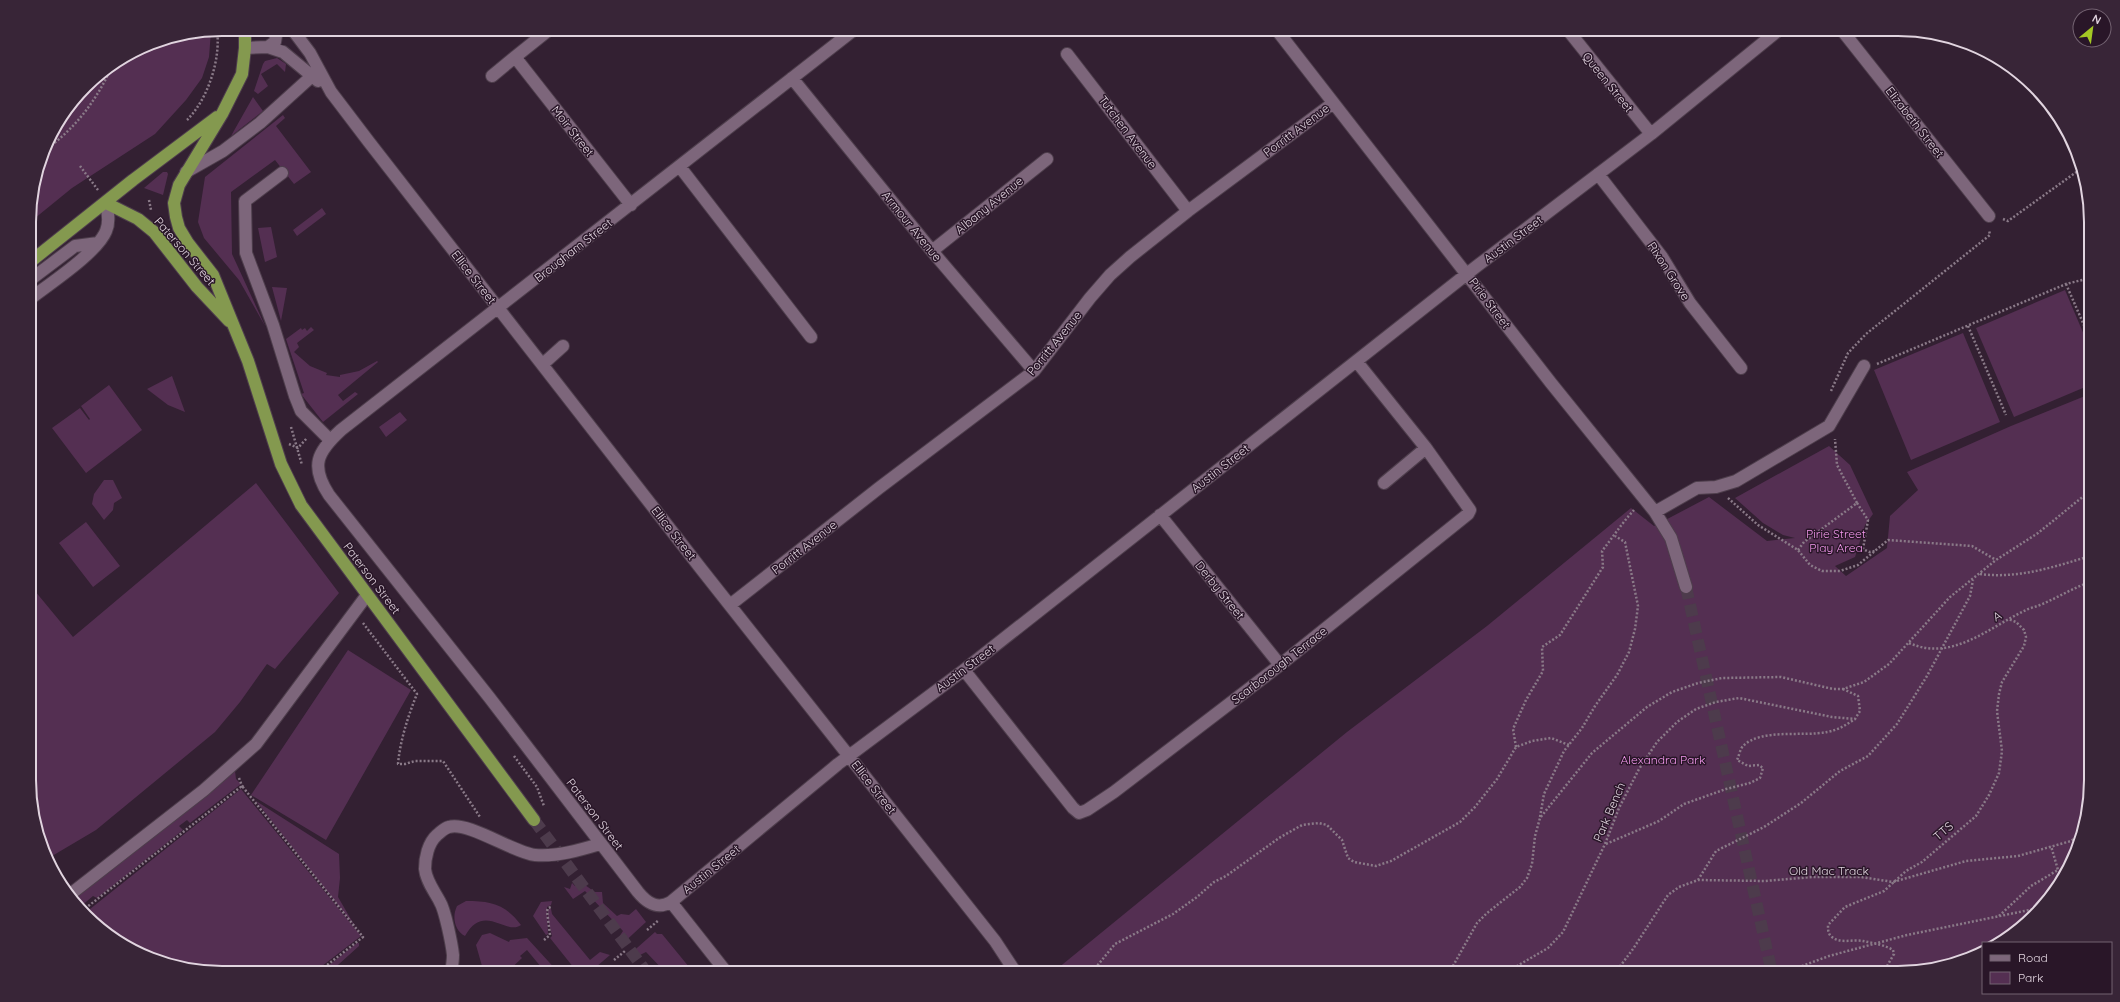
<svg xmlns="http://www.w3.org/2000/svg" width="2120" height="1002" viewBox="0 0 2120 1002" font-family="Quicksand,sans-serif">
<rect width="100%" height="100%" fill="#332032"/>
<!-- green -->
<path fill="#542f52" d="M211,31L209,57L202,78L186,100L155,134L72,188L29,223V209L49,136L95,77L148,44Z
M277,58L286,64L285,72L277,64L261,74L268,86L258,94L254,91L263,64L265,61Z
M253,97L263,111L231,136Z
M283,115L285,118L276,126L311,172L294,184L275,160L231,192L232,254L265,326L239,280L204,238L198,222L205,177Z
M163,172H167L168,174L163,195L144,188Z
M322,208L326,214L297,236L293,230Z
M271,227L277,257L265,262L258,228Z
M272,287L287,288L281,321Z
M2065,290L2090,349V385L2014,417L1976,328Z
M311,327L314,330L297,343L299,347L294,352L310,366L327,373L326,375L340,377V375L359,371L377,361L378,362L338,395L343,401L355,392L358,394L323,422L301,394L304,393L286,339L301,328L302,330L305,328L307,331Z
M1963,333L2000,422L1911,460L1874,370Z
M172,376L185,412L168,405L147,389Z
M109,385L142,430L86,473L52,428L80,408L89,420L90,419L81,406Z
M2090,394L2091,780L2076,854L2043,907L2005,940L2000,943H1983V951L1960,963L1910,973H1052L1347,732L1487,626L1631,508L1654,526L1709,497L1767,541L1795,538L1783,535L1763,523L1735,498L1829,446L1850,465L1873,514L1865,525L1855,557L1835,566L1846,576L1887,548L1890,516L1918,490L1907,472L2011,426Z
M400,412L407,420L386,437L379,427Z
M104,480H113L122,498L114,503L113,510L104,520L92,504L94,494Z
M256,483L339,593L275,669L267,664L240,702L215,732L96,830L47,859L31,805L30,585L73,637Z
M86,522L120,566L93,587L59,543Z
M348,650L411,690L326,840L251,795Z
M235,771L236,779L241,784L190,823L187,820L179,826L183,830L97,898L93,896L80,907L73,899Z
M241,789L361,936L313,973H222L148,958L104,933L85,913Z
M256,801L339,854L340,878L338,897L356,928Z
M572,883L575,886L582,883L595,892H602L603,903L617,916L621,914L629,915L636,909L646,922L620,946L619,937L623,931L585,891L573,899L564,887L570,889Z
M466,901C491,901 505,904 521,925C506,936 484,902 465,936C454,930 452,916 457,906Z
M552,901L551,905L547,907L548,934L546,935L533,916L541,902Z
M548,909H551L552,914L590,960L600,952L610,955L589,973H578L550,938L552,936L548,920Z
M655,932L657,934H662L694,973H666L646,952L638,956L629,955Z
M490,933L509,942L510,940L527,938L559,973H546L527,950L520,956L522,958L506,973H484L476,945L482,935Z
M357,943H359V946L329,973H319Z"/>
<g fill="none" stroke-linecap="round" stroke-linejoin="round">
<!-- minor-tunnel -->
<path stroke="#4d3b4c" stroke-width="12" stroke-dasharray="12 6" stroke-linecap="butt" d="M1686,587L1772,973"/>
<!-- highway-tunnel -->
<path stroke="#4d3b4c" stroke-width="12" stroke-dasharray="12 6" stroke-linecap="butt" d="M534,820L647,973"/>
<!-- minor casing -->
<g stroke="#4e3e4c" stroke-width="14">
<path id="minor" d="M292,29L310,53L331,92L369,142L702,570L995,941L1016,973
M550,29L515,57L631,205
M855,29L341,430C317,452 310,466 329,495L489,697L638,892C647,903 657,910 671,902L838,764L964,670L1477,266L1651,134L1780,29
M1276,29L1551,383L1655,512L1671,538L1686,587
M1567,29L1651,134
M1841,29L1989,216
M268,47L275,42L277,29
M245,48L268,47L283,52L318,81
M1067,54L1188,211
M492,76L515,57
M792,78L932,251L1034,371
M680,167L811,337
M186,172L223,151L260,123L312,76
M282,173L245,201L246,253L273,325L295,396L301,411L330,440
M1598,174L1662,257L1690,303L1741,368
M932,251L1047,159
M30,280L75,246L98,243
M30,299C49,284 97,253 106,231C110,222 108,212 106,203
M543,364L563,346
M1384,483L1426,448
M1655,512L1697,488L1716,487L1736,481L1829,426L1864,366
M1160,515L1280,665
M730,605L879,488L1034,371L1090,298L1110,275L1130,257L1188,211L1333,103
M964,670L1073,808L1079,813L1087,810L1114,792L1280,665L1468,514L1470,510L1426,448L1357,362
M68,896L204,790L256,744L367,595
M671,902L727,973
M451,973C452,967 453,961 453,955C452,945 445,910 440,902C435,892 426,881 425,869C425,858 428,843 437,835C441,832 444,828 449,827C468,821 514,853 535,855C556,857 580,850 600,844"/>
</g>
<!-- highway casing -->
<g stroke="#4e3e4c" stroke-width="14">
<path id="highway" d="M245,29V48L242,74L222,114L179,185L174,203L176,217L179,228L188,243L213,275L248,361L281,464L301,505L534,820
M106,203L138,219L154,232L197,287L229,321
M30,262L133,180L217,117"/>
</g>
<!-- path -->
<path stroke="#8a7a88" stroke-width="2.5" stroke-dasharray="2 2" stroke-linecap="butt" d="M187,120C208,99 221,59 217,30
M45,150C75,129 97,100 112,66
M80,166L98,190
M149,200L151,210
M2003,219L2008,221L2082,168
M2066,284L2090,339
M1968,326L2006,415
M1877,364L2066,284L2090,278
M1831,391L1848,353L1866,334L1990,235L1989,230
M291,427L302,465
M289,444L298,448L307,438
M1728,498L1758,525L1798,550L1810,565L1822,571H1840L1858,565L1888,540L1972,546L1996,560
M1857,503L1868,520L1863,549L1869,552L1875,551
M1798,550L1804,542L1857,503L1837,465L1835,439
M1980,574C2018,579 2054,567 2090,556
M363,623L417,694C408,716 400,741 398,764H405L415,761H443L480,817
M1909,643C1952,662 1988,628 2026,610C2030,608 2035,607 2040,605C2057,598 2073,588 2090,582
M1516,747L1513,729L1526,700L1543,671L1542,647L1560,635L1596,578L1603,567L1602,551C1613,537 1622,523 1634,510
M514,756L537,787L544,806
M239,778L242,786L245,787
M1540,817L1544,794L1564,751L1582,728L1595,706L1617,675L1629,652L1635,629L1638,606L1625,542L1615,536
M1606,844L1659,821L1684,804L1726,789L1750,783L1760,778L1763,768L1759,765L1748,766L1737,760C1739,756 1740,749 1743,746C1761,728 1804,737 1827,732C1838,730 1846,725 1855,719
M1698,880L1716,851L1764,827L1801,803L1840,771L1868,756L1897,724L1927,676L1970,596L1973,580
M82,911L242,786L363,937L317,973
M1999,916L2031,886L2058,870L2051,846
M647,930L659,920
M544,940L550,935L547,911L548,908L551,907
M614,960L625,951
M1095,973L1097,966L1115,944L1173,914L1197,897L1214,882L1226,876L1279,838L1302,825L1319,823L1327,825L1342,840L1348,858L1354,862L1376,866L1391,861L1460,822L1475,807L1497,779L1516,747L1532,741L1551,738L1569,745
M1449,973L1477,923L1487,913L1520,887L1527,878L1532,864L1535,836L1540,818L1592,753L1647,707L1672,692L1698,683L1722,678L1781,677L1833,689H1843L1864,682L1889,664L1950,597L1996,560L2038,533L2090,491
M1512,973L1517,966L1548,948L1563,932L1605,844L1619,808L1639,769L1657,742L1677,722L1696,709L1716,702L1739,698L1832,717L1855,719L1860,711L1858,696L1843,689
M1615,973L1633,949L1668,895L1679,887L1698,880L1765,881L1812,877H1861L1893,882L1966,861L2018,856L2071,841L2080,834
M1783,973L1829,956L1907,935L2044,907
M1883,973L1894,954L1893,950C1885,945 1873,943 1863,941C1853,939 1840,944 1832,937C1828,934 1828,930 1828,925L1845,907L1884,891L1906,871L1922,862L1976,816L1989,795L1999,773L2002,751L1997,711L1999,694L2002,682L2024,646L2026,637L2024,630L2016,622L2008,619"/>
<!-- minor -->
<use href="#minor" stroke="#7d667b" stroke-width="12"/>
<!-- highway -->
<use href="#highway" stroke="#84994f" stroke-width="12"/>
</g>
<g text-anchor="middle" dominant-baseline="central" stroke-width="3" stroke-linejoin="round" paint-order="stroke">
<!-- street labels -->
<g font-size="12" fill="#e1d4df" stroke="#291628">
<text transform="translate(1608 82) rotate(51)">Queen Street</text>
<text transform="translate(1915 122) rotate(52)">Elizabeth Street</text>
<text transform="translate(1296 130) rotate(-37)">Porritt Avenue</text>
<text transform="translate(573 131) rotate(52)">Moir Street</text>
<text transform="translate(1128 132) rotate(53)">Tutchen Avenue</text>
<text transform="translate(989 205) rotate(-39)">Albany Avenue</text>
<text transform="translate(912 226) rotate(51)">Armour Avenue</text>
<text transform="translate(1513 239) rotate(-37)">Austin Street</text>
<text transform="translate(573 250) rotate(-38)">Brougham Street</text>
<text transform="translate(185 251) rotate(49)">Paterson Street</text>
<text transform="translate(1669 271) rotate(57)">Rixon Grove</text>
<text transform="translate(474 277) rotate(52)">Ellice Street</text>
<text transform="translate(1490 303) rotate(53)">Pirie Street</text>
<text transform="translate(1054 343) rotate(-51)">Porritt Avenue</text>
<text transform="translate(1220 468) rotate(-38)">Austin Street</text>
<text transform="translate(674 533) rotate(52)">Ellice Street</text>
<text transform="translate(804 547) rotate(-38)">Porritt Avenue</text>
<text transform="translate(372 578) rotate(53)">Paterson Street</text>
<text transform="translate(1220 590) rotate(51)">Derby Street</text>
<text transform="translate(1997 616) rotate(-29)">A</text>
<text transform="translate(1279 665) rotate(-38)">Scarborough Terrace</text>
<text transform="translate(965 668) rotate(-37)">Austin Street</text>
<text transform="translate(874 787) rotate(52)">Ellice Street</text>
<text transform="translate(1609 812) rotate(-67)">Park Bench</text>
<text transform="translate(595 814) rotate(53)">Paterson Street</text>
<text transform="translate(1943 831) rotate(-41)">TTS</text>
<text transform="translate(711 869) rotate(-39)">Austin Street</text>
<text x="1829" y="870">Old Mac Track</text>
</g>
<!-- park labels -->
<g font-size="12" fill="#f399ed" stroke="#291628">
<text x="1836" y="533">Pirie Street<tspan x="1836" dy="14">Play Area</tspan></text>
<text x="1663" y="759">Alexandra Park</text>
</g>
</g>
<!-- crop -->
<path d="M0 0H2120V1002H0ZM222 36H1898A186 186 0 0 1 2084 222V780A186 186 0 0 1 1898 966H222A186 186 0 0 1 36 780V222A186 186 0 0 1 222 36Z" fill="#382537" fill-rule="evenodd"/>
<path fill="none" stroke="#e1d4df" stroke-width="2" d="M222 36H1898A186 186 0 0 1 2084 222V780A186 186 0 0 1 1898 966H222A186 186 0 0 1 36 780V222A186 186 0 0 1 222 36Z"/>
<!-- legend -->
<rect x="1982" y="942" width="130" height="52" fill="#291628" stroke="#736271"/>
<rect x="1990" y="955" width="20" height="6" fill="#7d667b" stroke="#736271"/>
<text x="2018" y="962" font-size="12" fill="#e1d4df">Road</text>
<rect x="1990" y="972" width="20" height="12" fill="#542f52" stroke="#736271"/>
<text x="2018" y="982" font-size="12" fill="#e1d4df">Park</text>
<!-- north arrow -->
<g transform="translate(2092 28) rotate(29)"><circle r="19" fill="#291628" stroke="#736271"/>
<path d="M0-3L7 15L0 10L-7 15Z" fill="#a4c824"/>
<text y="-6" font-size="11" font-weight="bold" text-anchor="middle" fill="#e1d4df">N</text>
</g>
</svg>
